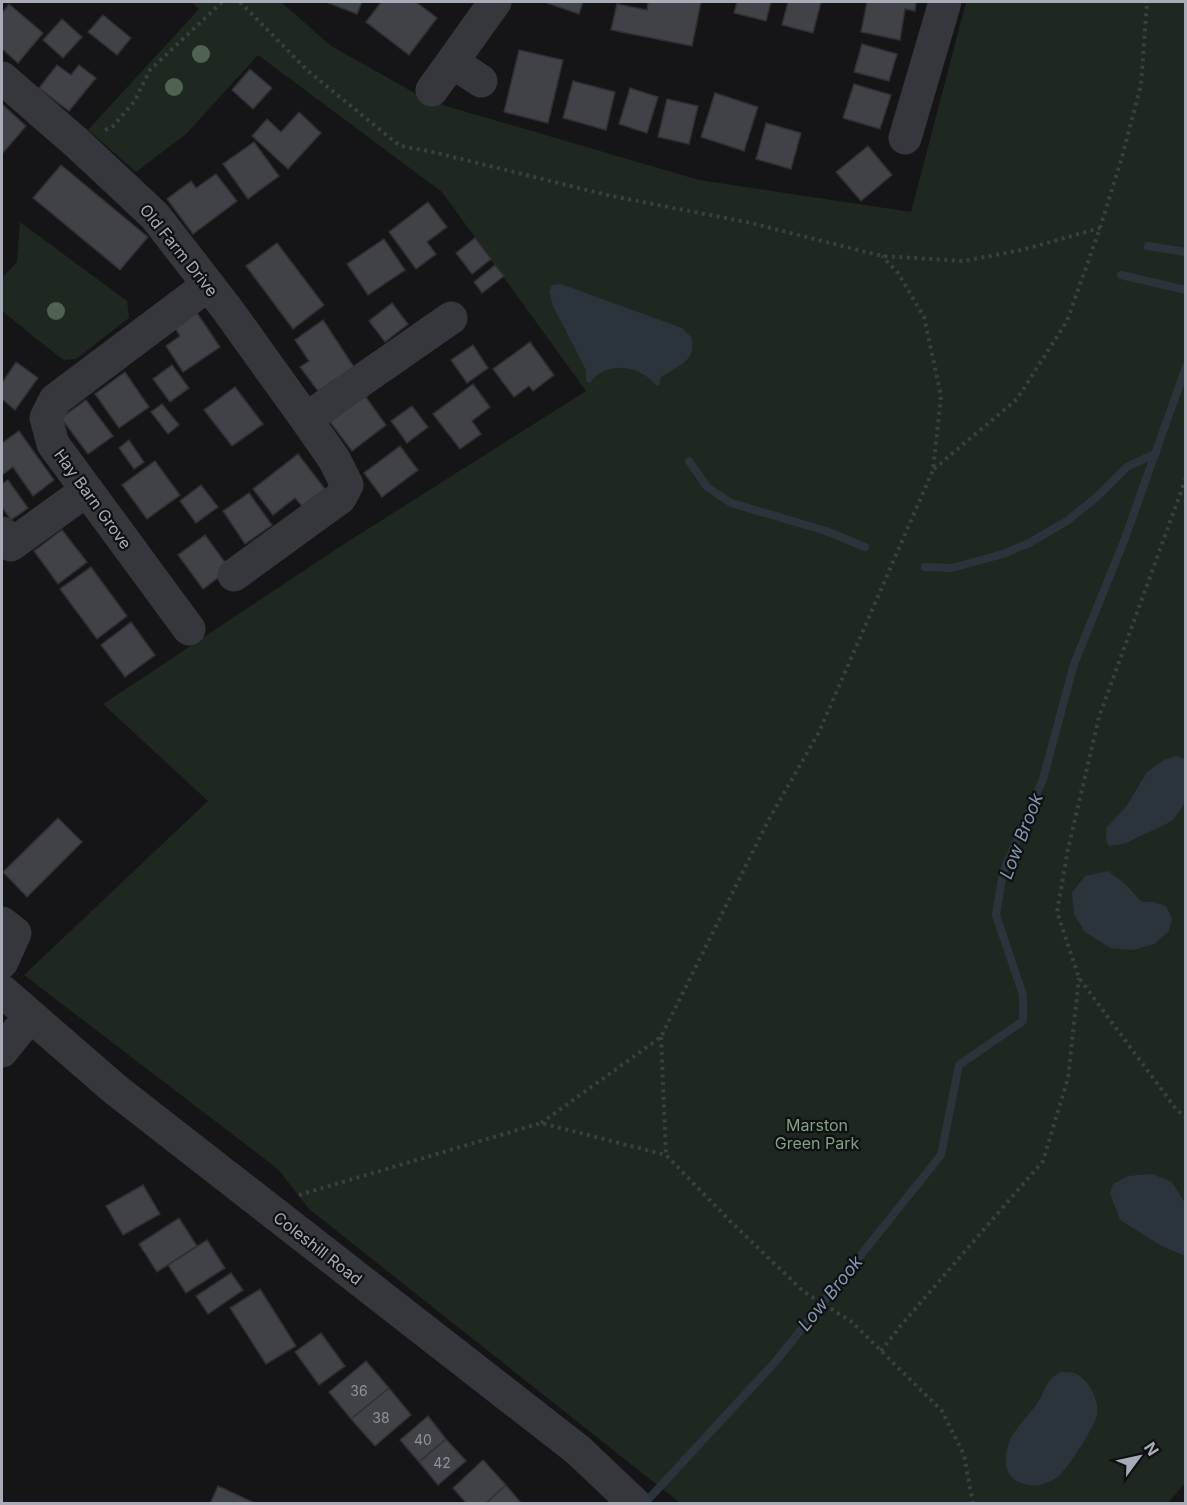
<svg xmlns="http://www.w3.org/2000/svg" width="1187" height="1505" viewBox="0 0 1187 1505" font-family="Inter,sans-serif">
<rect width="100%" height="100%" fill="#151517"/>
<!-- green -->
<path fill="#1f2721" d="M191,2H281L331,46L429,101L699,180L911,212L966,2H1185L1186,1482L1168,1503H680L309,1209L278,1169L24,975L208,801L103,704L341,546L586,391L442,192L258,55L187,133L136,172L88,130L199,9Z
M20,222L127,301L129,318L76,359L63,360L2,311V278L17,262Z"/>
<!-- water -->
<path fill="#2c343b" d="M561,284L682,328L692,338C692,342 693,349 691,353C688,364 669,371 660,378V384L657,386C641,366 607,359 590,383L586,381V370L553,306L549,291L552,285Z
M1176,756L1185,759V800L1183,806L1172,821L1124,844L1108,846L1106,836L1107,827L1126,807L1147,772L1164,760Z
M1108,871L1125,884L1142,902H1154L1166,906L1172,919L1169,931L1154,944L1133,950L1111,948L1085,932L1074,914L1072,893L1085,876Z
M1152,1174L1172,1182L1185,1203V1256L1162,1246L1120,1220L1110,1193L1113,1184L1128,1176Z
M1060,1372C1064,1372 1070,1372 1074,1373C1088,1378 1100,1401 1097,1415C1095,1426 1072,1461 1064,1470C1059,1477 1053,1481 1045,1483C1037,1487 1027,1486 1019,1482C999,1474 1005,1444 1016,1430C1022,1421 1030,1413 1036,1405C1047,1390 1042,1384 1060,1372Z"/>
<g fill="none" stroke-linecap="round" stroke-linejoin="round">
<!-- stream -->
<path stroke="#2c343b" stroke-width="8" d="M1148,246L1186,252
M1121,275L1186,290
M689,461L707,487L731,503L826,531L865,547
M925,567L952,568L1003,554L1029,543L1067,521L1098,496L1127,467L1156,453
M644,1504L776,1361L941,1155L959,1065L1023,1021V995L996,915L1003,872L1043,779L1074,664L1124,541L1186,367"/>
</g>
<!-- building -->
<path fill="#414247" stroke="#302f33" stroke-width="1.5" d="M326,2H362L357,14Z
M381,2H416L437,18L409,55L366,22Z
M547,2H583L579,14L547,3Z
M648,2H701L692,46L611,30L617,4L647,10Z
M737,2H771L766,21L734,13Z
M788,2H821L813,33L782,25Z
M867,2H916L915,11L905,9L900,40L861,32Z
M9,4L43,33L18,63L2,49V13Z
M103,15L131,38L117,55L88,32Z
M62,19L82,37L63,58L43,40Z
M862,44L897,54L889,81L854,72Z
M519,50L563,60L548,123L504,112Z
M57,65L71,75L79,65L96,78L69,111L39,88Z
M250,69L272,88L253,109L232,90Z
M573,81L615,92L606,130L563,118Z
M854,84L891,95L880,129L843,118Z
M630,88L658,97L647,133L619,124Z
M715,93L758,107L744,151L701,137Z
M667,99L698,106L689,144L658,137Z
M2,104L26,126L2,154Z
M299,112L321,133L288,169L252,136L267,119L281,132Z
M766,123L801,133L791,169L756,159Z
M254,142L279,176L248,199L223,164Z
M868,146L892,175L861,201L836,172Z
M61,165L148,237L120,270L33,198Z
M216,174L237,201L193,234L167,199L191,181L196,188Z
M428,202L447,227L427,242L436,254L416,269L389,232Z
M475,238L491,259L472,274L456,253Z
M384,239L405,270L368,295L347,264Z
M277,243L324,305L293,329L246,266Z
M495,265L504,276L482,293L474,282Z
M392,303L408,324L385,342L369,321Z
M197,313L220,347L183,372L166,346L180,336L175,328Z
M323,320L354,367L318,391L300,367L309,361L295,340Z
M530,342L554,375L533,391L529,386L514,397L493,369Z
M473,345L488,368L467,383L451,360Z
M16,362L38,378L15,410L2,399V383Z
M172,365L189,388L170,402L153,379Z
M125,372L149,407L119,428L95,394Z
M473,384L490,407L472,421L481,434L460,449L433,414Z
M235,387L263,424L232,446L204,410Z
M365,396L386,425L352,451L330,422Z
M86,400L113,436L88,454L61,418Z
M162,404L179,425L168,434L151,412Z
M412,406L428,427L407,443L391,421Z
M19,431L54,480L33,496L13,467L2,475V443Z
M129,440L144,462L134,469L119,448Z
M400,446L418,470L382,497L364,473Z
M298,454L325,489L302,506L295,498L273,515L253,489Z
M155,461L180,495L147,519L122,485Z
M8,480L28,508L11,520L2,507V484Z
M201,485L218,507L196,523L180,501Z
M249,493L272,525L245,544L223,511Z
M62,530L87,562L58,584L34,551Z
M205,535L230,569L203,589L178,555Z
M91,567L127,616L97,639L60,589Z
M131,622L155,655L125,677L101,645Z
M58,818L82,842L27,897L3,872Z
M143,1185L160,1214L123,1235L106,1206Z
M179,1218L197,1246L157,1272L139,1244Z
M207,1240L225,1268L186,1293L168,1265Z
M231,1273L243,1290L208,1314L196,1296Z
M260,1289L296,1346L266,1364L230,1308Z
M321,1333L345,1366L319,1385L295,1352Z
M366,1361L389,1388L351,1419L329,1392Z
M389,1388L411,1415L375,1446L351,1419Z
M428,1416L446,1439L419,1462L400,1440Z
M446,1439L466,1461L438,1485L419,1462Z
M483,1460L506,1485L485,1504H467L453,1488Z
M506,1485L522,1504H485Z
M218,1486L257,1504H210Z"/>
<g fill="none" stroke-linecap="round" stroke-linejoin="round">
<!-- path -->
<path stroke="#3c3e43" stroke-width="4" stroke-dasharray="3 4.5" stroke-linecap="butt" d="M240,2L308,71L400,146L429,151L607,195L751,223L882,256L963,261L1022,250L1100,228
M105,130L113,126L134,102L150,70L222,2
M934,469L1017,399L1067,321L1100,228L1122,157L1141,85L1147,2
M1186,478L1099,717L1068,849L1057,912L1079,978L1176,1109L1186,1118
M661,1037L666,1155
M541,1123L661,1037L768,821L819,732L933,470L941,396L924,317L898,273L882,256
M299,1195L541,1123L666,1155L730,1221L804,1292L852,1322L942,1411L964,1455L973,1504
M881,1351L902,1324L1043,1161L1068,1078L1079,978"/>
<!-- minor -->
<path stroke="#36373c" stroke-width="33" d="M452,62L481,81
M2,78L77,143L155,216L227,309L306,419L334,459L347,485L340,498L234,575
M432,90L495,2
M905,138L945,2
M306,419L451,318
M2,533L11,545L87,490
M189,629L53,444L46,418L55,400L208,285
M2,923L15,933L2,962
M2,991L116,1090L578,1450L635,1504
M2,1051L30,1016"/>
</g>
<!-- trees -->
<g fill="#4f6352">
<circle cx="201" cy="54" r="9"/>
<circle cx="174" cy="87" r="9"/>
<circle cx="56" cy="311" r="9"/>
</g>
<g text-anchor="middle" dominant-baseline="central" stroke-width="4.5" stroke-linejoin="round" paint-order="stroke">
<!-- number labels -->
<g font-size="14" fill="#8e929b">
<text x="359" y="1390">36</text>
<text x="381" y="1417">38</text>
<text x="423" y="1439">40</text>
<text x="442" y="1462">42</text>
</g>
<!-- street labels -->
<g font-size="16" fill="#a7acb7" stroke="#101012">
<text transform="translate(179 250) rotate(51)">Old Farm Drive</text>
<text transform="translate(93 499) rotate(54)">Hay Barn Grove</text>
<text transform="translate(318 1248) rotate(38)">Coleshill Road</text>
</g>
<!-- park labels -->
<g font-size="16" fill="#7fa282" stroke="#101012">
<text x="817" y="1125">Marston<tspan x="817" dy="18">Green Park</tspan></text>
</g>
<!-- water labels -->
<g font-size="18" font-style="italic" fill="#7f98b2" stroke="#101012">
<text transform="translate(1021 836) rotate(-69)">Low Brook</text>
<text transform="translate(830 1293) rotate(-51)">Low Brook</text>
</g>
</g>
<!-- border -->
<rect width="1187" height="1505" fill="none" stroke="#a7acb7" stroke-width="6"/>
<!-- north arrow -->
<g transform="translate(1139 1457) rotate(57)" stroke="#101012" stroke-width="4.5" paint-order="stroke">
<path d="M0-4.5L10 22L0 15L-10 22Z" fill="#a7acb7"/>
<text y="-9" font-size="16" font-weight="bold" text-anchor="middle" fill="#a7acb7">N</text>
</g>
</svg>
